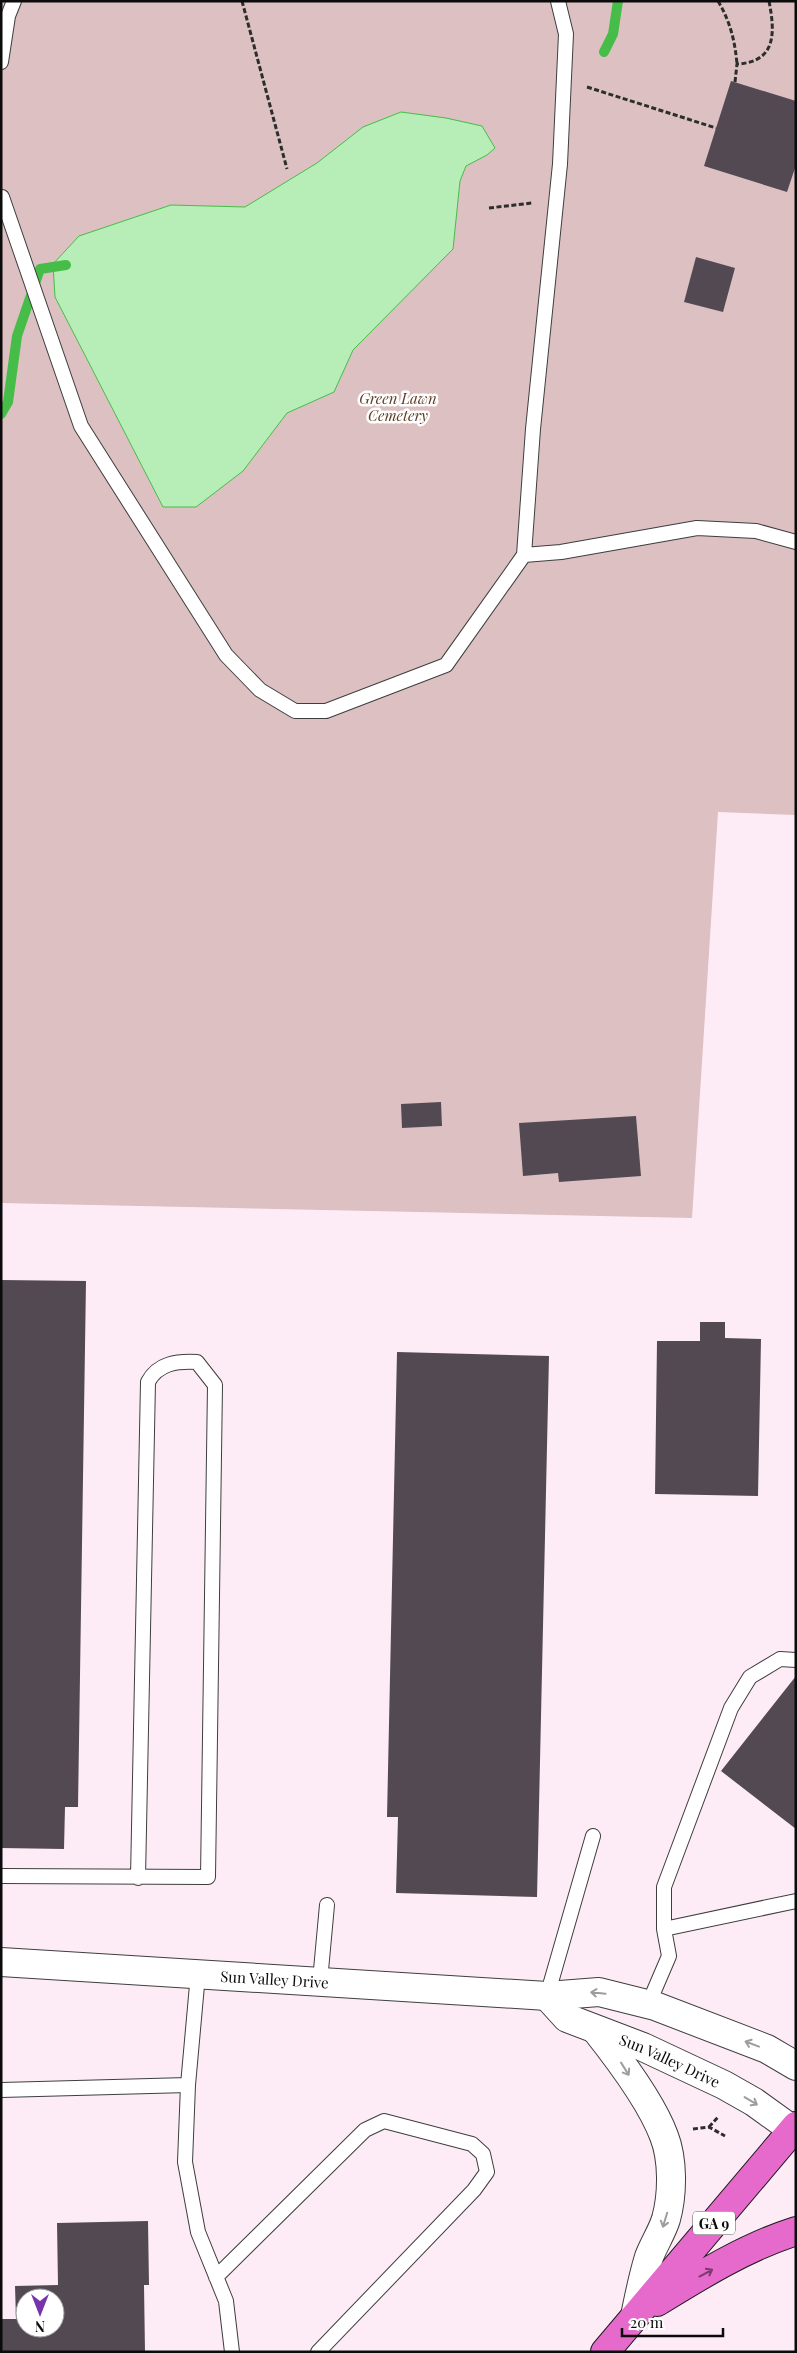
<svg xmlns="http://www.w3.org/2000/svg" width="797" height="2353" viewBox="0 0 797 2353" font-family="'Playfair Display',serif">
<rect width="100%" height="100%" fill="#fdecf6"/>
<!-- cemetery -->
<path fill="#dcc0c2" d="M1,1H796V815L718,812L692,1218L1,1203Z"/>
<!-- water -->
<path fill="#b7eeb7" stroke="#46bd48" d="M401,112L446,118L482,126L495,148L487,155L466,166L460,181L453,249L353,350L334,392L287,413L243,471L196,507H163L55,297L53,264L79,236L171,205L245,207L317,163L363,127Z"/>
<g fill="none" stroke-linecap="round" stroke-linejoin="round">
<!-- stream -->
<path stroke="#46bd48" stroke-width="10" d="M604,52L613,34L618,1
M1,414L8,402L17,336L40,269L66,265"/>
</g>
<!-- building -->
<path fill="#534953" fill-rule="evenodd" d="M731,81L796,101V165L787,192L704,166Z
M696,257L735,268L723,312L684,302Z
M441,1102L442,1126L402,1128L401,1104Z
M636,1116L641,1176L559,1182L558,1173L523,1176L519,1123Z
M1,1280L86,1281L78,1807H65L64,1849L1,1848Z
M700,1322H725V1338L761,1339L758,1496L655,1494L657,1341H700Z
M397,1352L549,1356L537,1897L396,1893L398,1817H387Z
M796,1676V1829L721,1771Z
M148,2221L149,2285H144L145,2352H2V2319H16L15,2286L58,2285L57,2223ZM25,2298H55V2328H25Z"/>
<g fill="none" stroke-linecap="round" stroke-linejoin="round">
<!-- service casing -->
<g stroke="#3e3e3e" stroke-width="16">
<path id="service" d="M1,62L8,16L14,1
M2,197L81,426L226,655L260,690L295,711H326L446,665L524,555L533,429L560,164L566,34L558,1
M524,555L561,552L697,528L756,531L796,542
M1,1876L208,1877L215,1385L197,1362C177,1361 158,1363 148,1382L138,1878
M664,1929L796,1901
M198,1974L188,2085L185,2162L198,2232L226,2301L232,2352
M320,1981L327,1905
M547,1996L593,1836
M648,2005L669,1956L664,1929V1887L731,1708L750,1677L780,1659L796,1660
M1,2090L188,2085
M216,2277L365,2130L384,2121L472,2144L483,2154L487,2172L474,2190L318,2352"/>
</g>
<!-- tertiary casing -->
<g stroke="#3e3e3e" stroke-width="30">
<g id="tertiary">
<path id="s1" d="M1,1962L547,1996L599,1992L655,2006L767,2049L796,2066"/>
<path id="s2" d="M547,1996L567,2018L643,2047L724,2085L754,2102L793,2130"/>
<path d="M596,2030C619,2059 651,2101 664,2136C673,2159 673,2194 666,2219C662,2232 654,2244 649,2257C643,2276 639,2297 635,2316"/>
</g>
</g>
<!-- trunk casing -->
<g stroke="#1c1c1c" stroke-width="30">
<path id="trunk" d="M657,2302C701,2275 746,2247 796,2231
M605,2352L796,2126"/>
</g>
<!-- path -->
<path stroke="#2d2d2d" stroke-width="3" stroke-dasharray="5 2.5" stroke-linecap="butt" d="M242,1L287,169
M718,1C730,21 735,41 737,64
M735,82L737,64C777,62 775,32 769,1
M587,87L716,128
M489,208L532,203
M709,2127L718,2117
M693,2129L709,2127L725,2136"/>
<!-- service -->
<use href="#service" stroke="#fff" stroke-width="14"/>
<!-- tertiary -->
<use href="#tertiary" stroke="#fff" stroke-width="28"/>
<!-- trunk -->
<use href="#trunk" stroke="#e66acb" stroke-width="28"/>
</g>
<!-- one-way arrows -->
<defs><path id="oneway-shaft" d="M-6 0H5M1.5-3L5.5 0L1.5 3" fill="none" stroke-width="1.6" stroke-linecap="round" stroke-linejoin="round" transform="scale(1.25)"/></defs>
<g stroke="#9d9d9d">
<use href="#oneway-shaft" transform="translate(598 1993) rotate(-174)"/>
<use href="#oneway-shaft" transform="translate(752 2044) rotate(-159)"/>
<use href="#oneway-shaft" transform="translate(625 2069) rotate(58)"/>
<use href="#oneway-shaft" transform="translate(751 2101) rotate(31)"/>
<use href="#oneway-shaft" transform="translate(665 2220) rotate(107)"/>
</g>
<use stroke="#783a6b" href="#oneway-shaft" transform="translate(706 2273) rotate(-28)"/>
<g text-anchor="middle" dominant-baseline="central" stroke-width="5" stroke-linejoin="round" paint-order="stroke">
<!-- shield labels -->
<rect fill="#fff" stroke="#545454" stroke-width="1" x="693" y="2211.5" width="42" height="23" rx="4"/>
<g font-size="14" font-weight="bold" fill="#0b0b0b">
<text x="714" y="2223">GA 9</text>
</g>
<!-- park labels -->
<g font-size="15" font-style="italic" fill="#5b3b24" stroke="#fff">
<text x="398" y="398">Green Lawn<tspan x="398" dy="17">Cemetery</tspan></text>
</g>
<!-- street labels -->
<g font-size="15" fill="#0b0b0b" stroke="#fff">
<text stroke="none"><textPath href="#s1" startOffset="274">Sun Valley Drive</textPath></text>
<text stroke="none"><textPath href="#s2" startOffset="141">Sun Valley Drive</textPath></text>
</g>
</g>
<!-- border -->
<rect width="797" height="2353" fill="none" stroke="#0b0b0b" stroke-width="5"/>
<!-- north arrow -->
<g transform="translate(40 2313) rotate(180)"><circle r="24" fill="#ffffff" stroke="#9d9d9d"/>
<path d="M0-4L9 19L0 12L-9 19Z" fill="#7834ab"/>
<text y="-8" font-size="14" font-weight="bold" text-anchor="middle" fill="#0b0b0b">N</text>
</g>
<!-- scale -->
<path d="M622 2328v8h101v-8" fill="none" stroke="#0b0b0b" stroke-width="2.5"/>
<text x="630" y="2328" font-size="15" fill="#0b0b0b" stroke="#ffffff" stroke-width="4" paint-order="stroke">20 m</text>
</svg>
